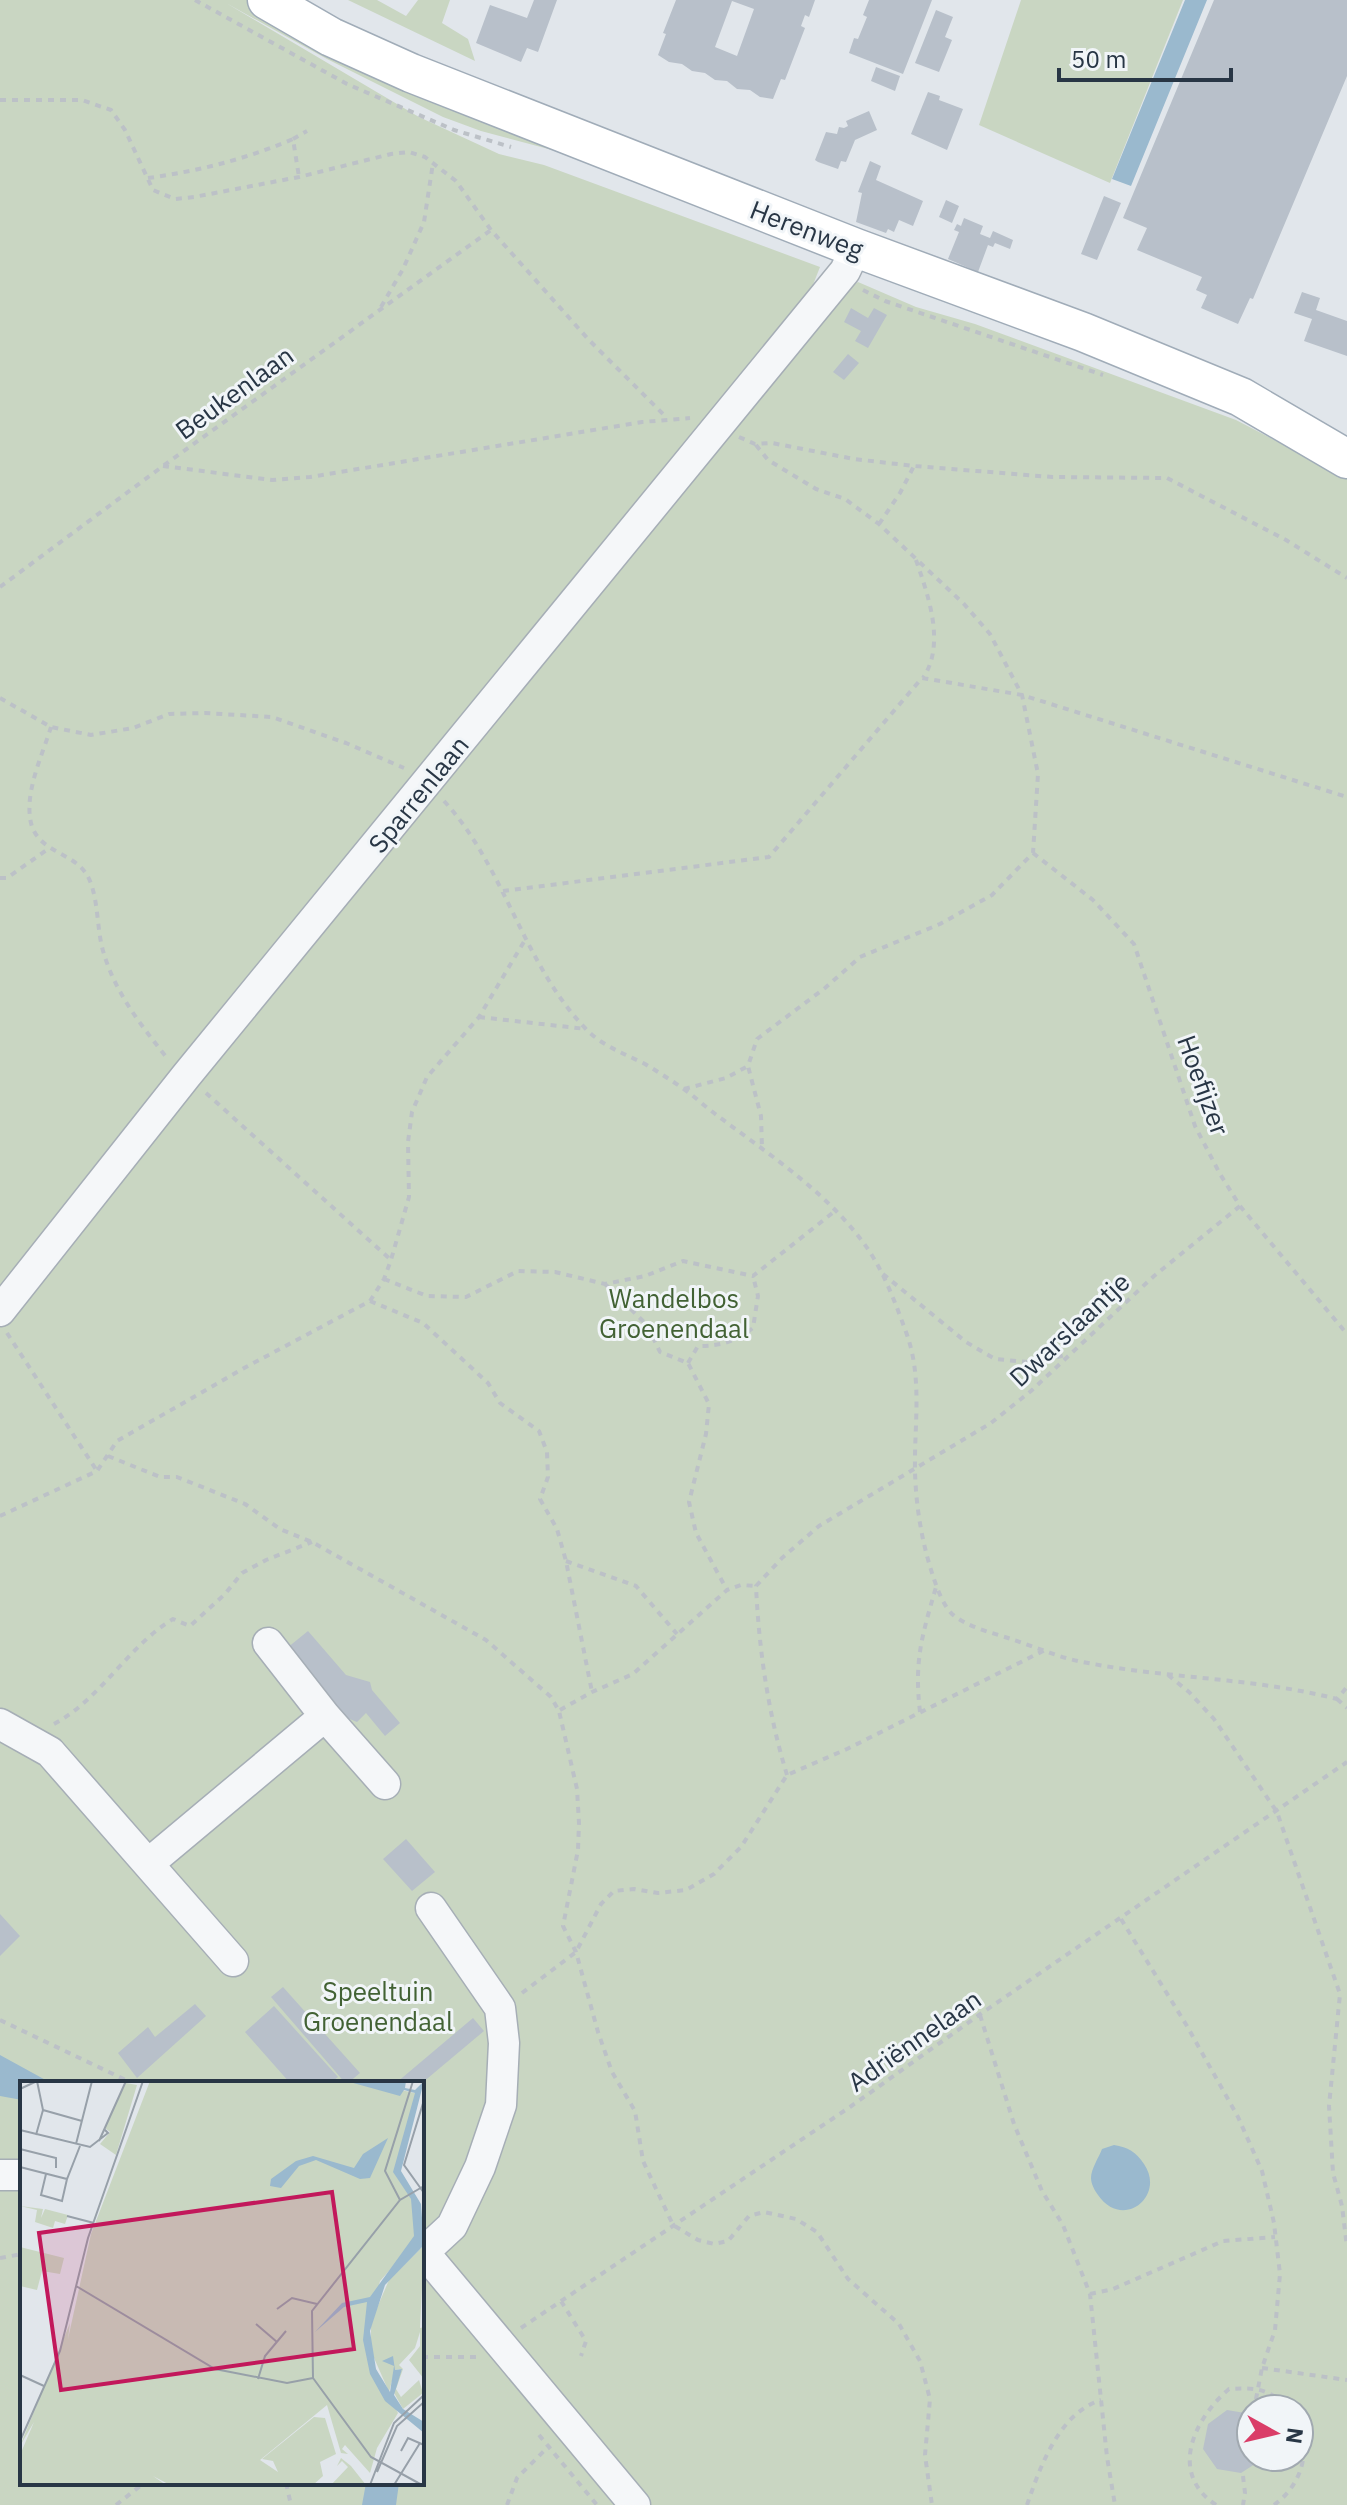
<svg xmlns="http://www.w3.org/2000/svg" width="1347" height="2505" viewBox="0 0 1347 2505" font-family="'IBM Plex Sans',sans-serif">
<rect width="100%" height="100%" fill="#e1e6eb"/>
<!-- green -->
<path fill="#c9d6c2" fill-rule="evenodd" d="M0,0H255L443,100L556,151L481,131L443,117L327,59L226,3L419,117L499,154L544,165L820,267L809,295L831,301L858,282L916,307L975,324L1236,420L1347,478V2505H0ZM22,2083H422V2483H22ZM1251,2409H1299V2457H1251Z
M348,0H377L406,16L418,0H450L442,23L468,39L475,61Z
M1021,0H1183L1110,183L979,125Z"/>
<!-- water -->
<path fill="#9ab9ce" d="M1185,0H1207L1131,186L1112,179Z
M0,2055L51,2083H22V2100L0,2096Z
M1114,2145C1128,2147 1136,2152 1144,2164C1166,2196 1123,2231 1098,2195C1095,2191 1091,2184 1091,2178C1091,2169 1099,2157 1102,2149Z
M366,2483H399L396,2505H362Z"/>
<!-- building -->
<path fill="#b8c0ca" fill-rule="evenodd" d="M534,0H557L538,52L527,48L521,62L476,43L490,5L527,18Z
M676,0H815L809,17L805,15L801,26L805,28L785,80L781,79L773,99L760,97L750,90L737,89L727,81L715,80L705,73L692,71L682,64L669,62L658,55L666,34L663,33ZM732,1L754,9L737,56L715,47Z
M869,0H932L903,74L849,53L854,38L858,39L867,17L863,15Z
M1214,0H1347V76L1253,299L1250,298L1238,324L1201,308L1207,295L1196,290L1202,277L1137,250L1147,228L1123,218Z
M936,10L953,17L945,37L952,40L939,72L915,63Z
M876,67L900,76L895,91L871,81Z
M928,92L940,96L939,100L963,109L947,150L911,134Z
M869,111L877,130L855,140L846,162L841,161L838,169L818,162L815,160L826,132L837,134L839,127L844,128L848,126L846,121Z
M870,161L881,166L876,180L923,201L913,226L899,220L894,232L888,229L886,233L856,222L862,193L858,192Z
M1104,196L1121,203L1097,260L1081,254Z
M946,200L959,206L952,223L939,217Z
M964,218L983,226L980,234L990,238L993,231L1013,240L1010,249L995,243L993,247L988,245L978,272L948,259L959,232L954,230L957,224L961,226Z
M1302,292L1320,298L1316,310L1347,321V356L1304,341L1312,319L1294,313Z
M851,308L868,318L874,308L887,315L868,348L855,341L861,331L844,322Z
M848,354L859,363L844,380L833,372Z
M308,1631L346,1675L370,1682L372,1690L400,1723L385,1736L366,1713L357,1722L345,1717L287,1648Z
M406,1839L435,1872L412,1891L383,1859Z
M0,1914L20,1936L0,1956Z
M283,1987L360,2073L348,2083H345L335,2071L271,1997Z
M195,2004L206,2016L137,2078L118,2053L148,2027L155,2037Z
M274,2006L338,2077L334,2080L336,2083H290L245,2032Z
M473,2018L484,2031L422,2083H396Z
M1227,2410L1251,2414V2457H1262L1261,2460L1241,2473L1217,2469L1203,2449L1208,2424Z"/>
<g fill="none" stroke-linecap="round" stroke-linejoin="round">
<!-- minor casing -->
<g stroke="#a6aeb6" stroke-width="33">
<path id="minor" d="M0,1311L186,1076L845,271L856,248
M268,1643L325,1716L385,1784
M0,1724L50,1752L233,1961
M148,1864L325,1716
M0,2175H22
M422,2250L635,2505
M424,2252L452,2226L480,2167L501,2105L504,2043L500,2008L431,1908"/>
</g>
<!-- major casing -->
<g stroke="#a0acb8" stroke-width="41">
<path id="major" d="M267,0L331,37L411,73L856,248L1083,332L1241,397L1347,459"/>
</g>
<!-- path -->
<path stroke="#bcc1c7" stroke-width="4" stroke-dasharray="6 6" stroke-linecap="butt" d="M195,0L347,84L454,130L511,147
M0,100H82L111,110L125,130L153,190L175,199L194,197L299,177L391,154L409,152L425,157L456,181L491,230L588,339L667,418
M293,139L307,131
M148,178C199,171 246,159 293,139L299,177
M863,290L885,301L1103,375
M381,307L403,269L424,222L433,163
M739,437L755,444L772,443L854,459L914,466L1052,477L1167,478L1286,540L1347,578
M756,445L768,460L816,489L845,499L879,524L964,604L990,634L1022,695L1038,774L1033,853L992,895L940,924L860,957L825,988L757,1039L748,1066L761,1116L762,1148
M163,466L272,480L310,477L642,422L690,418
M879,524L900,493L914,466
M916,560C928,595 946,644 923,678
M0,587L163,466L491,230
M0,698L51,727L91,735L133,728L169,714L205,713L272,717L346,743L404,768
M51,727C42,756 24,793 31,823C39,855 78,851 90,881C98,901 97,926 102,947C113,990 140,1024 167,1058
M444,801C505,867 522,962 585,1028C602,1046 623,1053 645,1064C657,1071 669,1079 681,1087C693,1095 703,1105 714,1113C764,1151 820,1187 859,1237C881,1264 894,1299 906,1332C923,1378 914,1424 915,1472C916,1507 922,1543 933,1576C937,1588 943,1605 952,1614C967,1627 993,1633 1011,1639C1033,1646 1055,1656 1078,1661C1164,1679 1252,1677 1337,1699L1347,1687
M1033,853L1093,900L1134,944L1195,1126L1220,1174L1240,1206L1347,1334
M0,878H7L48,849
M503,891L769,857L922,678L1022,695L1347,797
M479,1017L586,1029
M684,1089L726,1078L748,1066
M206,1093L391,1260
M883,1274L966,1342L995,1359L1038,1363L1068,1354
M384,1279L427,1296L466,1297L518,1271L555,1272L605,1284L645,1276L683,1261L753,1276L835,1211
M605,1284L647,1325L660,1352L688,1363L709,1404L706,1434L689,1502L696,1533L727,1590
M370,1301L423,1323L488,1383L500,1403L539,1431L547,1452L548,1477L540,1499L557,1529L566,1561L592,1692
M7,1333L97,1471
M688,1363L698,1346C720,1346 735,1342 753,1328L758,1296L753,1276
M108,1456L160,1477H177L245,1504L280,1529L312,1542L486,1640L551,1697L559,1711L577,1789L579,1823L578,1850L563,1926L576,1952L598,2032L612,2072L635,2111L643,2161L673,2225L698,2240L714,2244L728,2241L749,2216L764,2212L796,2219L817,2232L848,2279L899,2324L920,2361L930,2399L925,2455L932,2505
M0,1516L97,1471L117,1441L246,1367L370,1301L384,1279L391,1260L409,1197L408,1142L412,1112L427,1077L479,1017L525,940
M566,1561L636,1586L677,1634
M1168,1675L1189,1692L1214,1719L1277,1812L1340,1994L1329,2106L1333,2173L1342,2206L1347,2247
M1337,1699L1347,1708
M560,1710L592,1692L633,1674L727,1590L741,1585L756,1586
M920,1712C914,1660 922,1636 936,1587
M54,1724C101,1699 128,1646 173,1619L190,1626L225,1594L242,1573L266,1560L312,1542
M787,1775C768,1713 759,1650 756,1586L782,1558L819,1526L991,1423L1031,1391L1154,1276L1240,1206
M1121,1919L1187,2026L1238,2117L1262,2171L1274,2223L1280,2274L1275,2330L1262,2368L1254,2409
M522,1993L576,1952L601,1904L614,1891L634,1889L658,1893L686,1890L714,1874L741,1847L787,1775L847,1749L1045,1650
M980,2015L1014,2124L1042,2191L1063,2225L1090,2294L1107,2457L1115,2505
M0,2020L132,2083
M0,2258L22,2254
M1090,2294L1113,2289L1223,2241L1275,2237
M561,2301L586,2341L581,2356
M521,2328L850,2107L979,2015L1347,1762
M422,2357H477
M1262,2368L1347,2380
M539,2435L597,2505
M1243,2476L1245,2493L1243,2505
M286,2483L291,2505
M116,2505L144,2483
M507,2505L517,2478L550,2445
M1027,2505C1040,2467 1059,2413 1101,2400
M1216,2505C1168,2473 1194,2419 1229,2389C1256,2388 1268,2387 1288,2409
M1274,2505C1299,2487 1311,2456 1299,2427"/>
<!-- minor -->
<use href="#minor" stroke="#f5f7f9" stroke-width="30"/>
<!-- major -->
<use href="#major" stroke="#fff" stroke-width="38"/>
</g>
<g text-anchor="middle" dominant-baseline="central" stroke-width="6" stroke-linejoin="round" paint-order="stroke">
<!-- street labels -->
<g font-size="26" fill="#283645" stroke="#f1f5f8">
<text transform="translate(807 229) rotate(21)">Herenweg</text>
<text transform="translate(234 392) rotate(-36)">Beukenlaan</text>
<text transform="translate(418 794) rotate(-51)">Sparrenlaan</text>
<text transform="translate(1204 1085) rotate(70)">Hoefijzer</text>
<text transform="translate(1069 1329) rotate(-43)">Dwarslaantje</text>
<text transform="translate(914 2040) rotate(-35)">Adriënnelaan</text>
</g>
<!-- park labels -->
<g font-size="26" fill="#426234" stroke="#f1f5f8">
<text x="674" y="1298">Wandelbos<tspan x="674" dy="30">Groenendaal</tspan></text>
<text x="378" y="1991">Speeltuin<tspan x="378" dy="30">Groenendaal</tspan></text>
</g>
</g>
<!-- overview -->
<g transform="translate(20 2081)">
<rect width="404" height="404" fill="#e1e6eb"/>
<path d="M130,0H341L399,13L376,92L392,117L397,140L393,163L360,200L345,267L378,332L357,367L350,392L325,364L322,368L328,373L321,372L307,324L240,379L258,391L253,380L242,378L294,336L305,337L316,373L300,381L303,395L293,404H150L133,395L146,404H0V374L14,341L0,365L50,242L48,258L71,153ZM106,2L117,4L96,74L80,63L90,51L85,47L92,29ZM0,125L23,128L21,137L25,128L48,134L45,143L35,140L33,147L15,141L17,129ZM404,164L400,247L404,246V298L389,279L400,265V251L395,267L379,284L383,288L376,308L381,316L399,299L403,312L383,328L373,310L382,288L375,289L369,311L351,270V241L369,199ZM0,166L44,177L40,193L22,190L17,209L0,205ZM321,377L331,385L346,404H311L328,386L322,380L317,385Z" fill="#c9d6c2"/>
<path d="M326,0H386L385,7L395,9L404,0L381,90L401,123L404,164L365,204L350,250L356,288L370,311L374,285L362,280L373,275L375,289L382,288L374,314L383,328L404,341V352L365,320L350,293L343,259L347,221L324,226L295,251L322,222L350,216L394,155L391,118L373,91L395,12L384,9L380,15ZM368,57L350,97L340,98L296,79L279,85L261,107L250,105L251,98L276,80L293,75L334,87L343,73Z" fill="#9ab9ce"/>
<path fill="none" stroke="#97a0a9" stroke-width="2" d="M0,8L17,0L23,29L16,54M404,19L384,84L404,112M23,29L62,40M0,49L70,66L88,52L84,48M79,60L106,0M56,63L72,0M0,68L36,77V87M0,86L47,98L60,65M26,93L21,114L42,120L47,98M380,119L365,90L393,0M47,135L74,142M56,205L195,288L267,302L293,297M257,228L272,217L297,223M236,243L257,261M0,294L24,305M293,297L292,230L380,119L404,105M293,297L351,376L402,404M238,298L245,275L266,250M0,360L40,270L68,157L123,0M381,370L388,357L404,364M357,391L377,345L404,321M350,404L374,342L404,314M374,404L400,362"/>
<path fill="#c2185b" fill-opacity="0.15" stroke="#c2185b" stroke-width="4" d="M312,111L334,268L41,309L19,152Z"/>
<rect width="404" height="404" fill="none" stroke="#283645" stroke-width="4"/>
</g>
<!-- north arrow -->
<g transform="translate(1275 2433) rotate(98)"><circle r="38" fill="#f1f5f8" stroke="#a1a9b0" stroke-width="2"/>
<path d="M0-6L14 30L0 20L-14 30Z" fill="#da3d68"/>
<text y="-12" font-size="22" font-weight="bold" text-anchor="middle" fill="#283645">N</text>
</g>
<!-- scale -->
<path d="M1059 68v12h172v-12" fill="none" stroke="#283645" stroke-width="4"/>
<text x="1071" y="68" font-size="24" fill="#283645" stroke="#f1f5f8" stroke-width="6" paint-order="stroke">50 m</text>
</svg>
